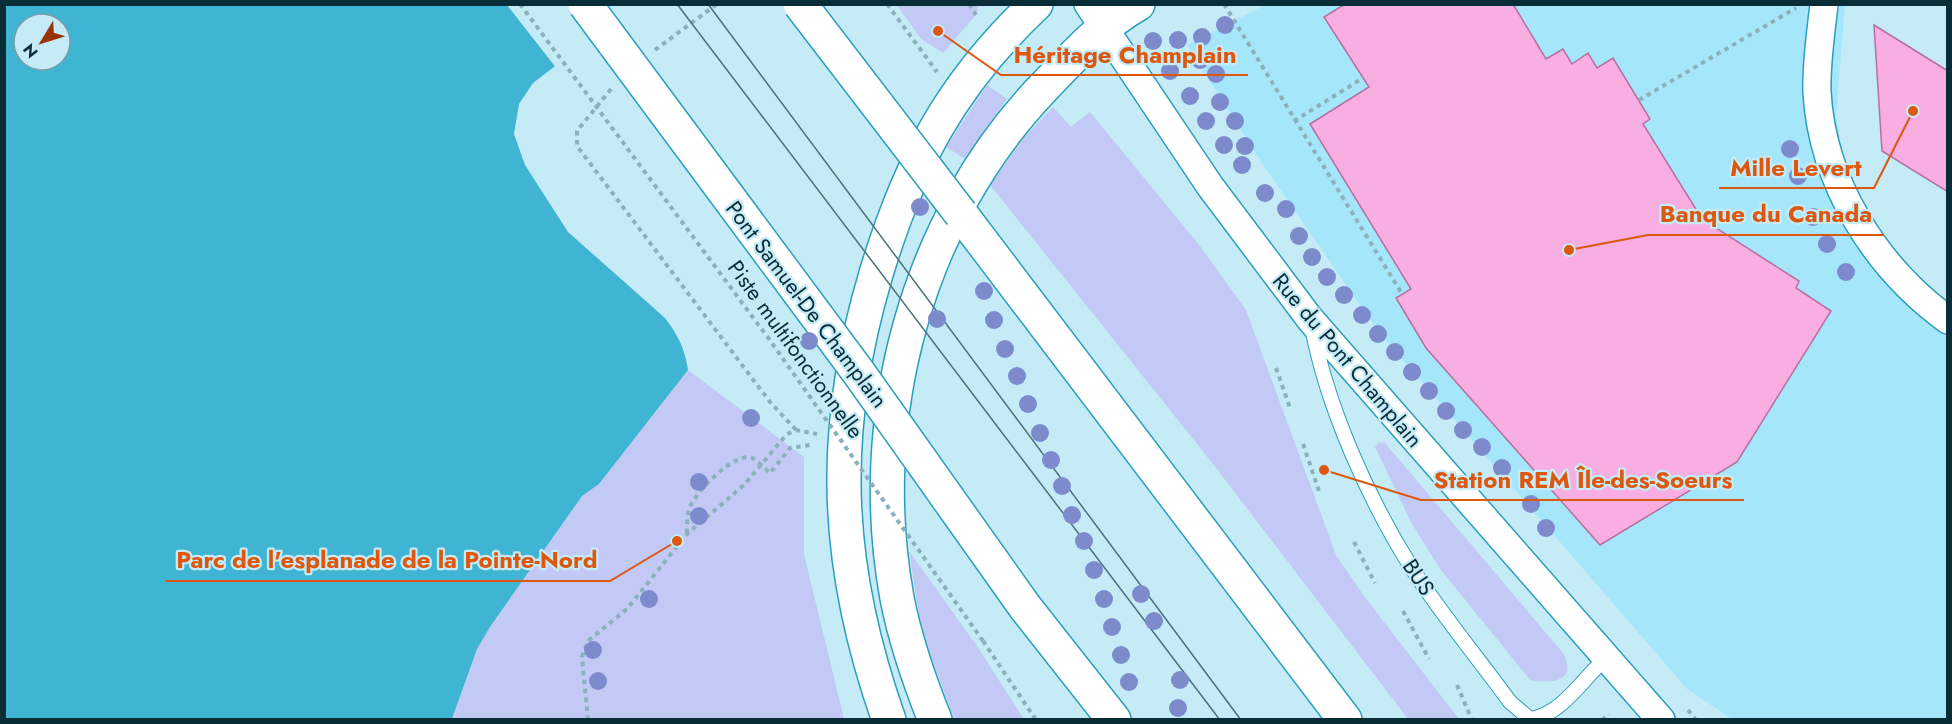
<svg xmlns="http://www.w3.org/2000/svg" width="1952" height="724" viewBox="0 0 1952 724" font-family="Jost,sans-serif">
<rect width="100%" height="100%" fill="#c5ebf7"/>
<!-- built -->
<path fill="#a6e6fa" d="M1265,5H1845L1836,114L1843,157L1856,194L1887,242L1925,285L1947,300V719H1732L1687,689L1377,330L1260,160L1187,45Z"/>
<!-- green -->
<path fill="#c3c9f5" d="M897,5H979L976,15L943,53L921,39Z
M987,85L1007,99L965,159L946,147Z
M1053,107L1071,127L1090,112L1200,246L1246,310L1336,555L1364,596L1459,719H1408L1213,464L990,185L1023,139Z
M688,370L804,457V554L844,719L452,720L477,649L490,627L582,496L599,484Z
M1379,442L1385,443L1563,653C1578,682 1551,684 1530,680L1441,570L1412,524L1375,447Z
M909,551L977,646L1024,719H954L921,629Z"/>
<!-- water -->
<path fill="#40b4d3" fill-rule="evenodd" d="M4,5H635L533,83L519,104L514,134L525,165L568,232L665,318C678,335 685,349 688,370L599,484L582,496L490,627L477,649L452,719H5ZM24,24H60V60H24Z"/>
<!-- pier -->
<path fill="#c5ebf7" d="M638,4L557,69L507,5Z"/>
<!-- building -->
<path fill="#f8aee0" stroke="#b570a0" stroke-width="1.5" d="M1345,4H1513L1546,59L1563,49L1572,64L1588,53L1597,68L1613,58L1650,119L1643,124L1702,219L1799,281L1796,288L1831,311L1737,462L1600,545L1426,348L1396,298L1411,289L1310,124L1369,87L1324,17Z
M1874,25L1948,71V192L1882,151Z"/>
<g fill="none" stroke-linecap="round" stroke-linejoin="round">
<!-- lane casing -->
<g stroke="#2b9ebc" stroke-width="16">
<path id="lane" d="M1312,327C1327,407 1369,501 1413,570C1442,615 1478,658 1510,702L1530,719C1562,715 1584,677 1607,657"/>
</g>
<!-- street casing -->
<g stroke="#2b9ebc" stroke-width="30">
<path id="street" d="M1088,4L1210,186L1310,319L1661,720
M1824,4C1821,33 1816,63 1817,92C1822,182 1875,267 1948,320"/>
</g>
<!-- secondary casing -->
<g stroke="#2b9ebc" stroke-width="36">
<path id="secondary" d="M889,720C834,565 829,431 876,274C909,164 951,84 1036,4
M935,720C919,680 905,640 897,598C864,418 916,221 1043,88C1072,58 1101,25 1138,4"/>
</g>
<!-- highway casing -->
<g stroke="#2b9ebc" stroke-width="36">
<path id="highway" d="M961,214L1345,720
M1025,607L1114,720"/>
</g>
<!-- path -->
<path stroke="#8bb1bc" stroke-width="4" stroke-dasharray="4.5 4.5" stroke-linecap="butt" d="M887,4L937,72
M969,4L976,15
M1224,4L1402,294
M655,50L717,4
M611,89L577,131V146L770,402L796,430
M1639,100L1796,8
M1294,121L1363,78
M1276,368L1290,408
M1303,444L1320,494
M687,533C687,525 687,517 689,509C694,494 734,451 752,458C758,461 765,469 770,473L790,448L810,445
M1354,542L1375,583
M1403,611L1429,659
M983,641L1036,720
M1457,685L1472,720
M1688,710L1696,720
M588,720L582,657L588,641L627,609L687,534L744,485L787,434L796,430L817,434
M1602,720L1609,714"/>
<!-- lane -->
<use href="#lane" stroke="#fff" stroke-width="14"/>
<!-- street -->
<use href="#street" stroke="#fff" stroke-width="27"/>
<!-- secondary -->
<use href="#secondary" stroke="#fff" stroke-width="33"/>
<!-- highway -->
<use href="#highway" stroke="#fff" stroke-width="33"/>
<!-- tram -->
<path stroke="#4b707a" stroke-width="1.5" d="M677,4L1220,720
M708,4L1241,720"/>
<!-- highway-bridge casing -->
<g stroke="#2b9ebc" stroke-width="36" stroke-linecap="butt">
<path id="highway-bridge" d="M585,4L859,373L1025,607
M800,4L961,214"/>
</g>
<!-- path-bridge -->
<path stroke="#8bb1bc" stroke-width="4" stroke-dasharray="4.5 4.5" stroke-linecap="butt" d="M520,4L769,339L983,641"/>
<!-- highway-bridge -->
<use href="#highway-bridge" stroke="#fff" stroke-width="33"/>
</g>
<!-- trees -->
<g fill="#7d8bcc">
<circle cx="1225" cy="25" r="9"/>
<circle cx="1202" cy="37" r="9"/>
<circle cx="1178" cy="40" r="9"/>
<circle cx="1153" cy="41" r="9"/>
<circle cx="1200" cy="60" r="9"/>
<circle cx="1170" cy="71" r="9"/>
<circle cx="1216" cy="74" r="9"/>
<circle cx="1190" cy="96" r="9"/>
<circle cx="1220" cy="102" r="9"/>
<circle cx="1206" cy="121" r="9"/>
<circle cx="1235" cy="121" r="9"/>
<circle cx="1224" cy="145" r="9"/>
<circle cx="1245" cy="146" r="9"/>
<circle cx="1790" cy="149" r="9"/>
<circle cx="1242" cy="165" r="9"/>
<circle cx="1798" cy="176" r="9"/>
<circle cx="1265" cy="193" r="9"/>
<circle cx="920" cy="207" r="9"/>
<circle cx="1286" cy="209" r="9"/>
<circle cx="1813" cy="217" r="9"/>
<circle cx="1299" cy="236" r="9"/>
<circle cx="1827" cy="244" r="9"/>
<circle cx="1312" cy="257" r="9"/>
<circle cx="1846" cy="272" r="9"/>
<circle cx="1327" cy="277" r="9"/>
<circle cx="984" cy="291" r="9"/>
<circle cx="1344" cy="295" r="9"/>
<circle cx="1362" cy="315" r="9"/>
<circle cx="937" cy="319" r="9"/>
<circle cx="994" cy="320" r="9"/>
<circle cx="1378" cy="334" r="9"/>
<circle cx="809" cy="341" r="9"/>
<circle cx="1005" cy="349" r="9"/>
<circle cx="1395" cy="352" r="9"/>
<circle cx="1412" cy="372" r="9"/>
<circle cx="1017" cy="376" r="9"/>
<circle cx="1429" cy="391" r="9"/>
<circle cx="1028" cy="404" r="9"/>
<circle cx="1446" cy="411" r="9"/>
<circle cx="751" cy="418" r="9"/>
<circle cx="1463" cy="430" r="9"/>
<circle cx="1040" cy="433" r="9"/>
<circle cx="1482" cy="447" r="9"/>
<circle cx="1051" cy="460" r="9"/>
<circle cx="1502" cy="468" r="9"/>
<circle cx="699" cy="482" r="9"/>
<circle cx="1062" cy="486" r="9"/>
<circle cx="1531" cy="504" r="9"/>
<circle cx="1072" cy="515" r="9"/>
<circle cx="699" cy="516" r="9"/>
<circle cx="1546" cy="528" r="9"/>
<circle cx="1084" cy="541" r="9"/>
<circle cx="1094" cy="570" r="9"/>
<circle cx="1141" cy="594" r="9"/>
<circle cx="649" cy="599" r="9"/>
<circle cx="1104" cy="599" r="9"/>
<circle cx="1154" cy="621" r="9"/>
<circle cx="1112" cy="627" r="9"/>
<circle cx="593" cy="650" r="9"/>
<circle cx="1121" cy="655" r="9"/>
<circle cx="1180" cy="680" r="9"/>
<circle cx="598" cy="681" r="9"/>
<circle cx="1129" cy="682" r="9"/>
<circle cx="1178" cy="708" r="9"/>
</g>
<g text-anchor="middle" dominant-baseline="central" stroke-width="4.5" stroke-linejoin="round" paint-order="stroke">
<!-- street labels -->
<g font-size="22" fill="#092d36" stroke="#c5ebf7">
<text transform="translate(807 304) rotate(53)">Pont Samuel-De Champlain</text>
<text transform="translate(796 349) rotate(54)">Piste multifonctionnelle</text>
<text transform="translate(1348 360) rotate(50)">Rue du Pont Champlain</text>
<text transform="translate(1419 577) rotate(56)">BUS</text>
</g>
</g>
<!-- callouts -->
<path fill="none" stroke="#dd570e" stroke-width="2" d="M938 31L1001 75H1248M1913 111L1874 188H1719M1569 250L1648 235H1884M1324 470L1421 500H1744M677 541L610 581H165"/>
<g fill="#dd570e" stroke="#c5ebf7" stroke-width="2">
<circle cx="938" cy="31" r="6"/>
<circle cx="1913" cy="111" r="6"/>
<circle cx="1569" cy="250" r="6"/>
<circle cx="1324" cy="470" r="6"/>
<circle cx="677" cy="541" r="6"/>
</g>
<g font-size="24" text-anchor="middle" font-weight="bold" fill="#dd570e" stroke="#c5ebf7" stroke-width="4.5" stroke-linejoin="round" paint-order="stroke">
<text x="1125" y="63">Héritage Champlain</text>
<text x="1796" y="176">Mille Levert</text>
<text x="1766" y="222">Banque du Canada</text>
<text x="1583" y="488">Station REM Île-des-Soeurs</text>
<text x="387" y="568">Parc de l'esplanade de la Pointe-Nord</text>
</g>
<!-- border -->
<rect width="1952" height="724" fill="none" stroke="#092d36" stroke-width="12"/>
<!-- north arrow -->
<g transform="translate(42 42) rotate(232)"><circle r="28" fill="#c5ebf7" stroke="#7a9faa" stroke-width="1.5"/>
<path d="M0-4.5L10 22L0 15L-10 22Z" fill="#993408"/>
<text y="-9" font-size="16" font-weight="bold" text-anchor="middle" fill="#092d36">N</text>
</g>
</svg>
